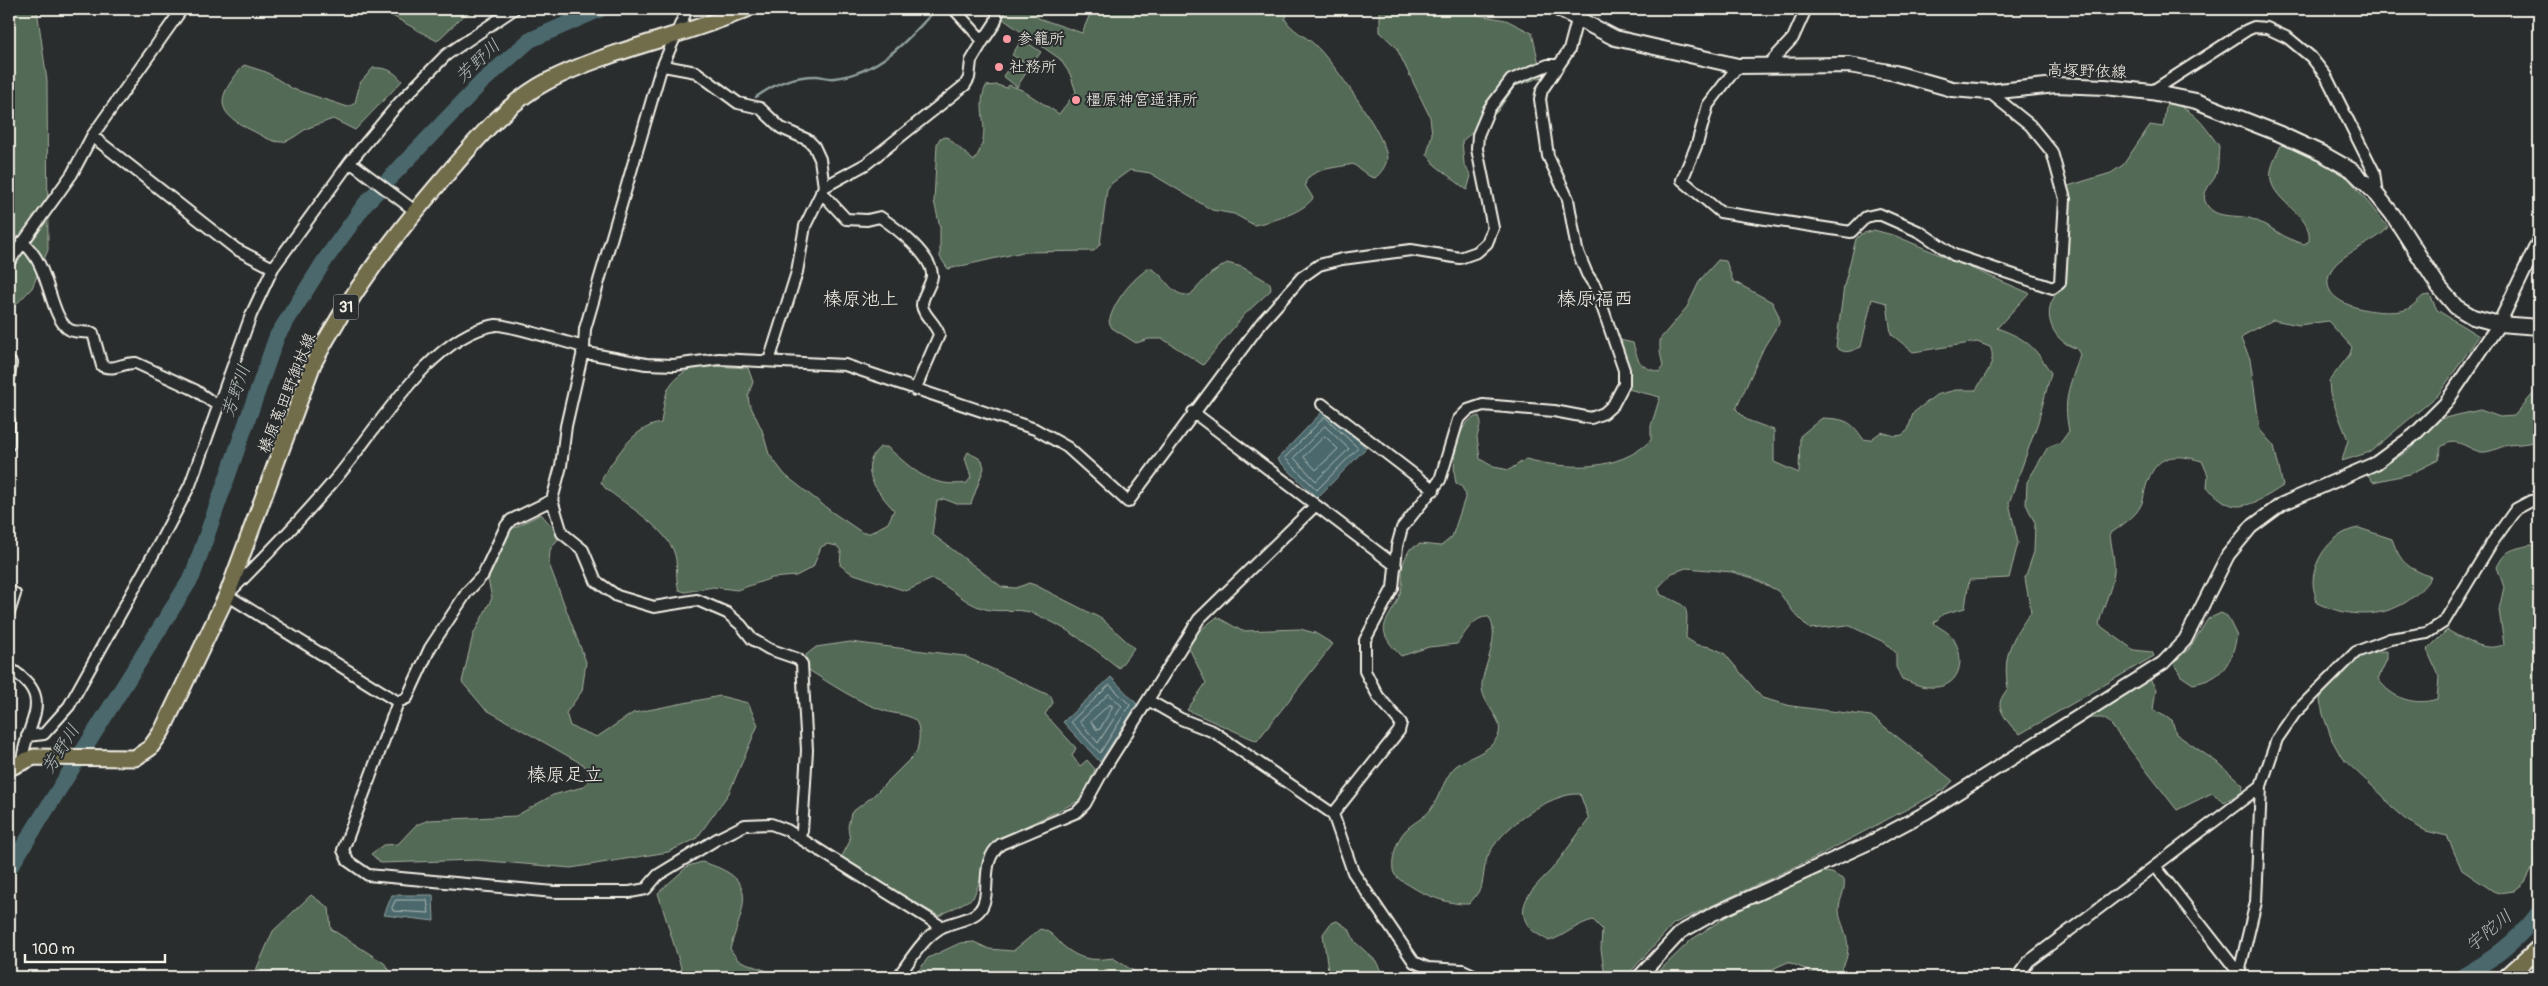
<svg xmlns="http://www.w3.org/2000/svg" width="2548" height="986" viewBox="0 0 2548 986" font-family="Pangolin,'Klee One',sans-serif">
<rect width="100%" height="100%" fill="#2a2d2e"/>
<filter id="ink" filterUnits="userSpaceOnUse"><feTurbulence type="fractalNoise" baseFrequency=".02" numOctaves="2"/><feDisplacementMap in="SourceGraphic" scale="10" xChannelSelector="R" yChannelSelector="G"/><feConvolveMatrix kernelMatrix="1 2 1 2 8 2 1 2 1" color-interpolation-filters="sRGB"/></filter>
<g filter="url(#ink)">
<!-- green -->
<path fill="#536a56" stroke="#a4ae9f" d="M9,9H37L47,81L48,250L32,288L9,312Z
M380,9H476L462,17L437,41Z
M1001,9H1036L1038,18L1082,33L1092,9H1290L1285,19C1292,31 1304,35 1314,44C1331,59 1388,138 1387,159C1386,166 1381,173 1375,178L1369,176L1353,164C1338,168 1307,168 1305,185L1313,198C1303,213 1270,222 1254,225L1234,214L1212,210L1150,173L1130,170L1112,183L1107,189L1100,244L1094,251L1023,252L948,269L940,257V227L934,201L937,144L940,138L947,137L974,161C995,129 974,112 986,86L997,85L1007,88L1009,85L1022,90L1059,114L1076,92L1070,74L1060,59L1000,17Z
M1380,9H1473L1478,15L1506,20L1532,33L1542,77L1515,86L1497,112L1462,141L1464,164L1471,176L1467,190L1435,165L1427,154L1432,134L1430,117L1396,47L1380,32Z
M1022,39L1041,52L1031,66L1012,55Z
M244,65L266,72L293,89L348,107L355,103L360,83L373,68C386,67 394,71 402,81L355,130L333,119C325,122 316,125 308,128C300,132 290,142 281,142C271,142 261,135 253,131C211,111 218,96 244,65Z
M1011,65L1026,73L1017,87L1003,76Z
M2167,101C2196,111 2202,123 2219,146C2218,155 2219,168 2215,177C2211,184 2202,192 2205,201C2213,220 2233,214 2249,218C2269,224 2285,240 2304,244L2309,241C2314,213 2265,200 2271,171C2272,163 2278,153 2281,145H2288L2344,173L2388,227C2378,243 2336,253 2329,275C2318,308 2385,316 2405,310C2412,308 2418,300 2423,296L2430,295L2437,310L2479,336L2438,395L2370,452L2342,461L2348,440L2330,394L2329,381L2350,354L2352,347L2328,321L2299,325L2273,320L2246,334L2241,339L2250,359L2260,430L2274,446L2283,486C2270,494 2245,512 2229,504C2221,501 2214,493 2207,488L2208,475L2202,461C2173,453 2156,454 2146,486C2144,492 2144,500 2141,505C2136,517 2120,526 2110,534C2111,546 2115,559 2114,571C2113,589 2102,606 2099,625L2134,650L2152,652L2154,656L2020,734C2012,729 1999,712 2000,703C2001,697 2005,693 2008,688C2002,655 2012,638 2031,612L2025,578L2034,552L2035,523L2026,504L2027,482L2048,447L2061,442L2069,431C2062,396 2071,385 2080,354L2076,348C2059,344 2046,325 2050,307C2051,301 2056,295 2058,290C2063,279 2065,263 2066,252C2068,230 2068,208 2068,186L2111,173L2123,165L2150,125L2163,127Z
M1874,230L1896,236L2029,293L1997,328C2027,339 2034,346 2051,373L2038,422L2009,503L2018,543L2009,578L1969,580L1965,608L1943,614L1934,623C1939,628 1949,632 1953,638C1967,660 1960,690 1929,687C1920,687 1910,682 1902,679L1896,667V653L1886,643L1848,625L1810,629L1795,614L1778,591L1753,578L1732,572L1686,568L1672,573L1658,588L1661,595C1692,607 1687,607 1686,638L1697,645L1711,647L1724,653L1762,698L1791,706L1871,716L1953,781L1943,790L1816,857L1673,924L1626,977H1615L1604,970L1601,949L1602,929L1593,920C1576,924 1565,936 1549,941C1543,937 1534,933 1530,928C1511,905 1538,884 1552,869C1565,853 1577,835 1589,819L1580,794C1550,792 1498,830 1487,858C1484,866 1484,876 1482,884C1480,891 1474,898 1469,904C1451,905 1425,896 1409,885C1404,882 1394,878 1393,870C1391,860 1397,839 1405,831C1412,823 1425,818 1431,809C1439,798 1446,774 1456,766C1469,756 1490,753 1498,736C1506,719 1480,704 1482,684C1484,664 1501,637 1489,617C1474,616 1466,632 1457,644L1429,647L1401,656C1369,624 1391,623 1401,591C1403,585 1402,578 1402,571C1402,564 1406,556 1410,549L1420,544L1441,546L1452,537L1466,495L1462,487L1456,483C1451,463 1456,420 1479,416L1481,422L1477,437L1480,459L1494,467L1509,470L1526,459C1567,470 1619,472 1651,440V426L1660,397L1628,389L1620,340L1633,343C1639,363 1638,366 1659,372L1663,366L1660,352V339L1687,307L1700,280L1718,260L1726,261L1733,281L1772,302L1779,316V323L1764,347L1736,409L1747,420L1774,430V462L1799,473L1800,436L1822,418C1844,419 1851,420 1863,439L1870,440L1881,432L1895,436L1902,435L1908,430L1913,413L1936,395L1956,390H1976C1983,377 1998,362 1990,347L1977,342L1913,352L1891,334L1887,303L1872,299L1861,347C1851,351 1845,355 1836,347L1844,286L1856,239L1861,234Z
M1227,263L1242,267L1270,283L1271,290L1245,314L1203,365L1163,339H1149L1136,343L1112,328L1109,322C1114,301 1131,280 1149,268C1166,273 1169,297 1190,295L1210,274Z
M696,365L748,368L753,382L748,396L749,403L762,430L769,454L785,475L832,512L863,533H870L888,523L894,510C876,490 857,469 880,447H887C914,470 929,488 967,483L971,477L965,458L968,452L982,460L984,468L971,504H957L944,499L937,501L932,534L1002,587L1016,588L1029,583L1035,585L1102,619L1134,648L1119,668C1092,647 1064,625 1032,613C1016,607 998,614 982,608C964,603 950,586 932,579L906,591L851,573L840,565L841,551L837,546L827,544L821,547L813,567L796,576L772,578L737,590L713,587L685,592L679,590C675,578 678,566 675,555C668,529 625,504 605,488L601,482L603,476C618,455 633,427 661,423C666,390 665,382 696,365Z
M2539,387V440C2529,444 2519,444 2508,445C2499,447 2490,453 2481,452C2466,449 2457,435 2441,447L2438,460L2410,474L2373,482L2368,475L2408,451L2440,419L2480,410L2500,417L2514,416Z
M541,514L560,536L550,550L549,564L586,662L582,691L566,713L570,726L597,737L633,713L720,696L748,703L758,725L729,793L704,828L696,839L668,852L571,868L477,860L381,863L371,854L383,845L398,844L416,825L429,820L516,816L553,795L583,787L591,777L584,765L485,709L462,682L473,635L492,598L487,575L510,530Z
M2359,528L2392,539C2401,564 2407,567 2431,577C2404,618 2358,622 2317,603C2316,596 2313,589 2313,583C2313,558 2334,531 2359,528Z
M2530,545L2539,546V781L2532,796L2539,825V855L2525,882L2514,891L2499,893L2493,891L2462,870L2447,836L2426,831L2406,820L2391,807L2383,796L2342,758L2332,740L2323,714L2320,701L2324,681L2344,662L2372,652L2387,651V659L2378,679C2392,699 2415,706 2437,699L2439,677L2427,650L2447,630C2462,638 2487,654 2504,644L2499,610L2504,587L2497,567C2506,549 2511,550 2530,545Z
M2221,613L2227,616L2237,636C2231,663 2223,679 2193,684L2181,676L2173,662L2189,649L2208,619Z
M1217,617L1242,631L1300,629L1315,633L1333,644L1257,741L1187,710L1206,683L1188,646L1195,634Z
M850,642L964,656L1051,696L1053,703L1045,714L1076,748L1072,756L1080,766L1087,760L1095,769L1083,799L1001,838L995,844L973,898L939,916L840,860L850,841L848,827L851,813L873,796L916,753C919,745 921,731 917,723C913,714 893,714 885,711C857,702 831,684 807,669L806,655L816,647Z
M2148,676L2156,689L2153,710L2172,720L2176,734L2221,765L2243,785L2242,792L2224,802L2212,793L2177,810L2108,721L2102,718H2090Z
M702,862C762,879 743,905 730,949L738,960L783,977H684L658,893L688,866Z
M1824,872L1832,873L1844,880C1846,891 1839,899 1839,910C1839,917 1842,923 1844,929C1851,949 1848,960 1837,977H1814L1807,970L1788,962L1766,972L1762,977H1653L1691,940L1747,903Z
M311,895L329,908L331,929L384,963L395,977H253L273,931Z
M1337,921L1349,929L1355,942L1376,961L1384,977H1329L1323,934L1331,923Z
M1040,929C1051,931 1055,938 1062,945C1080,960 1091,961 1113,958L1143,977H914L928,958L960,943L974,942L989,949L1013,951Z"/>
<!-- water -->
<path fill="#4b696d" stroke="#8f9f9e" d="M1325,409L1366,448L1317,498L1277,459Z
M1111,677L1137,704L1100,762L1063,722Z
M392,895H433L434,921L384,915Z"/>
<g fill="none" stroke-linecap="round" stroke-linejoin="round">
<!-- shore -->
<path stroke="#b0bbb7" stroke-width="1" d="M1325,417L1358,448L1317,490L1285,458Z
M1325,426L1349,449L1316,481L1294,458Z
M1325,436L1338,449L1316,470L1304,457Z
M1110,685L1130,705L1100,753L1071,722Z
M1109,694L1122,706L1098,743L1080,722Z
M1109,705H1112V708L1100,729L1097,730L1091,722Z
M396,900H427L429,913L393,911L392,908Z"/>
<!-- stream -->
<path stroke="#8f9f9e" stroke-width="2.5" d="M756,97C775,84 791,76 816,76C822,76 828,79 834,78C878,74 909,39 936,9"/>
<!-- river -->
<path stroke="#4b696d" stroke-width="16" d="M9,869L192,577L277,336L325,260L366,203L482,82L530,40L601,9
M2461,977C2490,962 2520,939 2539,912"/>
<!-- minor casing -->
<g stroke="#f4f1e8" stroke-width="14">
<path id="minor" d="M687,9L660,72L585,329L584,347L566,426L561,466L552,500L562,533L583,550L596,581L617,596L654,607L697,600L727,613L741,625L752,639L769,649L798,659L802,664L807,750L802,831L798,837
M983,41L995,23L999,9
M664,66L696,72L738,103L760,108L781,128L808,140L814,146L820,159L824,187L805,226L797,272L769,361
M1738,66L1708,105L1697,144L1682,180L1720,212L1851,232L1866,217L1879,214L1920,232L1954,255L2053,288L2060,283L2065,199L2052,152L2030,125L1989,92
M1766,67L1793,38L1806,9
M2151,92L2247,30L2254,27L2267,28L2288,38L2311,57L2326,76L2374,172L2377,195
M92,136L236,249L273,268
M350,162L415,211
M824,187L866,164L965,85L969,78L971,61L983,41L954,9
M821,192L846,219L867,220L880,217C895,227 933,256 932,276C931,286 922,296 922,305C923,316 937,324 939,335L915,390
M22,242C50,263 48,311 67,328C74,334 85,331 93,333L102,366C117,371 122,362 136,363L195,390L218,406
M9,262L72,174L92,136L182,9
M582,352L646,364L674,365L719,359L845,365L1035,429L1067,447L1128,502L1262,322L1302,277L1319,265L1342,259L1411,250L1460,258L1477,252L1487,243L1493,228L1477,149L1478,135L1489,109L1511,80L1548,65H1559
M9,378L11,363
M1322,404L1434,490
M1193,412L1396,566
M9,420V445
M552,500L511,520L506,526L483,575L467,592L430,648L407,698L398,702L343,850L348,861L368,875L554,892H630L646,889L658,875L717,839L745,825L771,824L787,830L942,927
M9,590L15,594L9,613
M9,668C58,698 26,720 22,761
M1148,700L1181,719L1214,732L1333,814L1353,872L1414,962L1428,968L1463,970L1478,977
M398,702L227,595C265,557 303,518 338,476C376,430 432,334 496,325C507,324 568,343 584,347
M27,736L44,734L69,706L159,544L190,485L251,315L273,268L350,162L399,103L446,55L514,9
M1333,814L1399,731L1401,723L1378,696L1365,671V640L1393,588L1397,546L1402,528L1440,480L1458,420L1468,410L1483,405L1554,411L1591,418L1604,413L1613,405L1624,384V370L1595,286L1587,274L1577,250L1568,199L1548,156L1540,99L1542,90L1569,50L1577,20
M2155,866L2241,976
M2239,973L2256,902L2261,786L2277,739L2295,713L2356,652L2390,639L2427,633L2444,622L2491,544L2516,509L2531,501L2539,500
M898,977C911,959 924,936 944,926C954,922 972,919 979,911C994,895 977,863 1001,844L1077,812L1085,804L1103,771L1199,619L1315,506
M2017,977L2029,961L2261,786"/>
</g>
<!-- tertiary casing -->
<g stroke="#f4f1e8" stroke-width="16">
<path id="tertiary" d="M1639,977L1681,932L1713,914L1869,843L1927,812L2163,663L2185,640L2228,555L2251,527L2282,504L2376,463L2414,435L2445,404L2499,324L2539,240"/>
</g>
<!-- secondary casing -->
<g stroke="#f4f1e8" stroke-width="18">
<path id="secondary" d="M1559,9L1615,38L1738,66L1849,65L1895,73L1952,89L1989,92L2056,85L2105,87L2151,92L2196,101L2280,134L2323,154L2353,171L2377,195L2393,215L2439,287L2456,307L2473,317L2499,324L2539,327"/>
</g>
<!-- primary casing -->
<g stroke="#f4f1e8" stroke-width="19">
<path id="primary" d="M9,768L34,757L135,758L150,748L162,731L227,595L313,364C349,294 397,232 448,173C476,140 509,101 548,81C611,49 682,37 747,9"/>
</g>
<!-- trunk casing -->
<g stroke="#f4f1e8" stroke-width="20">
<path id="trunk" d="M2507,977L2539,948"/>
</g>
<!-- minor -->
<use href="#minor" stroke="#2a2d2e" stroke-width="10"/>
<!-- tertiary -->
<use href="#tertiary" stroke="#2a2d2e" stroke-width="12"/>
<!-- secondary -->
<use href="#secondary" stroke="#2a2d2e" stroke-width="14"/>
<!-- primary -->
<use href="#primary" stroke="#716d4b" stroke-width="15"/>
<!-- trunk -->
<use href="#trunk" stroke="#716d4b" stroke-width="16"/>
</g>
</g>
<!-- markers -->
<g fill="#ff9aa2" stroke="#2a2d2e" stroke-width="2">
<circle cx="1007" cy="39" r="5"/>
<circle cx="999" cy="67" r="5"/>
<circle cx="1076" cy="100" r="5"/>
</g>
<g text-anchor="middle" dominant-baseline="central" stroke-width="4" stroke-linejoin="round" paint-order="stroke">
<!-- shield labels -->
<rect fill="#2a2d2e" stroke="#b7b6b0" stroke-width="1" x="333.5" y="294.5" width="25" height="25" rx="4"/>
<g font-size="15" font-weight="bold" fill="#f4f1e8">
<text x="346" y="307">31</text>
</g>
<!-- poi labels -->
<g font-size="16" fill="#f4f1e8" stroke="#2a2d2e" text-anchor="start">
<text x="1017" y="39">参籠所</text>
<text x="1009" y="67">社務所</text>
<text x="1086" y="100">橿原神宮遥拝所</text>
</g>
<!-- street labels -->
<g font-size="16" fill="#f4f1e8" stroke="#2a2d2e">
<text transform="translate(2087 71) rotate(2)">高塚野依線</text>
<text transform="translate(287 393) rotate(-68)">榛原菟田野御杖線</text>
</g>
<!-- water labels -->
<g font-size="18" font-style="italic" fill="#b0bbb7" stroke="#2a2d2e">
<text transform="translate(478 61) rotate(-43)">芳野川</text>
<text transform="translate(236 391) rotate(-71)">芳野川</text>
<text transform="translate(61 749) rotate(-58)">芳野川</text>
<text transform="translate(2489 931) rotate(-40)">宇陀川</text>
</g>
<!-- quarter labels -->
<g font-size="19" fill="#f4f1e8" stroke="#2a2d2e">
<text x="861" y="299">榛原池上</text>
<text x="1595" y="299">榛原福西</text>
<text x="565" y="775">榛原足立</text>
</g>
</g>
<!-- margin -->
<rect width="2548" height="986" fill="none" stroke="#2a2d2e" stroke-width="30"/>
<rect x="15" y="15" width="2518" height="956" fill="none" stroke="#f4f1e8" stroke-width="2" filter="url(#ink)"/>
<!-- scale -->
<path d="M25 954v8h140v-8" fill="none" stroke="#f4f1e8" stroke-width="2.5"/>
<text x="32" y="954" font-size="15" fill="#f4f1e8" stroke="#2a2d2e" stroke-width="4" paint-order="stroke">100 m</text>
</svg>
